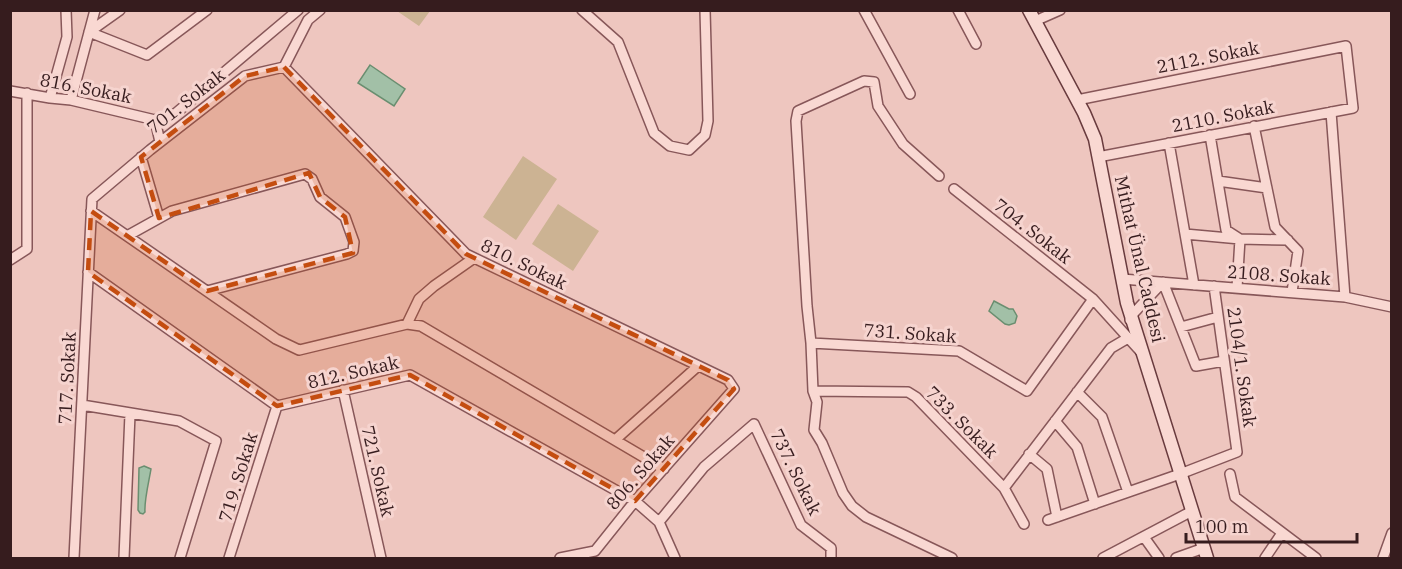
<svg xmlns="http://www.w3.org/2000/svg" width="1402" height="569" viewBox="0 0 1402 569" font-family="'IBM Plex Serif',serif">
<rect width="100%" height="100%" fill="#eec6bf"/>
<!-- park -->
<path fill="#ccb393" d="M397,11H430L419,26Z
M523,156L557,179L516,240L483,217Z
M558,204L599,231L573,271L532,244Z"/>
<!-- water -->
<path fill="#a2c0a7" stroke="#6a8e70" stroke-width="1.5" d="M370,65L405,89L394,106L358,83Z
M994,301L1009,309H1013L1017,316L1015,323L1009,325L1005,324L989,311Z
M144,466L151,469C149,481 144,501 145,512L143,514L140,513L138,510L139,468Z"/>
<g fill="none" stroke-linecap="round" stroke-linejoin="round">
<!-- street casing -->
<g stroke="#875759" stroke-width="12">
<path id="street" d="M582,10L618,42L654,133L670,146L689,150L705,135L708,121L705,10
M864,10L910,94
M958,10L976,44
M1035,21L1060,10
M89,32L147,55L207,10
M89,32L120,10
M284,67L466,254L728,380L734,389L635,501L595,551L560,558
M10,91L50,98L71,100L155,120
M50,98L67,37L66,10
M71,100L95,10
M1077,100L1346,46L1353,108L1098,157
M1331,112L1345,297
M155,120L176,113L298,10
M155,120L160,142
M1254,126L1275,227L1298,251L1292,292
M1210,135L1226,230L1240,239L1288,240
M1169,143L1194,285
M141,157L159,218
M939,176L903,144L878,106L874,82L864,81L798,111L796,121L807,306L811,343L813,391L817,402L814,430L822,443L843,493L852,506L866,517L952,558
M1218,181L1267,188
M954,189L1093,299L1141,352
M91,211L276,339L299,350L407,324L421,326L664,469
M1185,234L1240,239L1237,288
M127,236L172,211L305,174L312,179L320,197L345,217L354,242L353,251L347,254L207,291
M10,260L27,249V93
M88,272L277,406L410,375L635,501L659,522L675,558
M1122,279L1345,297L1392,307
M1163,282L1196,366L1224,361
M1130,320L1131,316L1163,282
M407,324L419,299L434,286L474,258
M1181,327L1218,317
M811,343L959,351L1027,391L1093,299
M343,390L381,558
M813,391L908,392L916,397L1004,488L1024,524
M1077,392L1102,417L1128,492
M82,405L179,421L216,441L180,558
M1055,421L1077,447L1095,504
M615,440L698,366
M1029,454L1047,469L1057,517
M1230,474L1235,497L1316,558
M1004,488L1111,348L1128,338
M1048,520L1180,474L1237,452L1214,286
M659,522L704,467L754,424L801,525L831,548V558
M1144,537L1159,558
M74,558L92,199L150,150L245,76L284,67L308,20L320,10
M124,558L130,414
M229,558L277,406
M1103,558L1192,511
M1176,558L1204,548
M1265,558L1282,533
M1383,558L1392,533"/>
</g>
<!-- secondary casing -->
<g stroke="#693b3e" stroke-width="15">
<path id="secondary" d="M1029,10L1084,113L1095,139L1127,303L1207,558"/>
</g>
<!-- street -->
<use href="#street" stroke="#f9d8d2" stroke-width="9"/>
<!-- secondary -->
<use href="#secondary" stroke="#f9d8d2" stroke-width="12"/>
</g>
<!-- marked area -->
<path fill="#c44d10" fill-opacity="0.2" stroke="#c44d10" stroke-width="4.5" stroke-dasharray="12 8" stroke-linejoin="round" d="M284,67L466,254L728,380L734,389L635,501L410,375L277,406L88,272L91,211L207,291L353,253L345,217L320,197L309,173L159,218L141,157L245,76Z"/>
<g text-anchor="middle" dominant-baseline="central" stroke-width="6" stroke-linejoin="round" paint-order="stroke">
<!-- street labels -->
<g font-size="18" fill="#361c1e" stroke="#f6d4cf">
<text transform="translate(1208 57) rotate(-11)">2112. Sokak</text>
<text transform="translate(86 88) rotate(11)">816. Sokak</text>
<text transform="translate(186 101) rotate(-38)">701. Sokak</text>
<text transform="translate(1223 116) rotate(-11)">2110. Sokak</text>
<text transform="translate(1033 231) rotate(38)">704. Sokak</text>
<text transform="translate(1140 259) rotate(77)">Mithat Ünal Caddesi</text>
<text transform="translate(524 264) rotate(26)">810. Sokak</text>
<text transform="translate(1279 275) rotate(4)">2108. Sokak</text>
<text transform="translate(910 333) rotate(4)">731. Sokak</text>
<text transform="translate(1242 367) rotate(82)">2104/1. Sokak</text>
<text transform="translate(353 372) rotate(-13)">812. Sokak</text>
<text transform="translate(67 378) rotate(-87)">717. Sokak</text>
<text transform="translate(962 422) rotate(45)">733. Sokak</text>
<text transform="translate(378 471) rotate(77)">721. Sokak</text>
<text transform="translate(640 472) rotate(-49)">806. Sokak</text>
<text transform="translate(796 472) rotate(64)">737. Sokak</text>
<text transform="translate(238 477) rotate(-73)">719. Sokak</text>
</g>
</g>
<!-- border -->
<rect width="1402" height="569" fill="none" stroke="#361c1e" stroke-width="24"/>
<!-- scale -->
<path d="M1186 533v9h171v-9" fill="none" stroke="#361c1e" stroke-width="3"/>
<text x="1195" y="533" font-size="18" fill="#361c1e" stroke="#f6d4cf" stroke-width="4.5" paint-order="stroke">100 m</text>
</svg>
